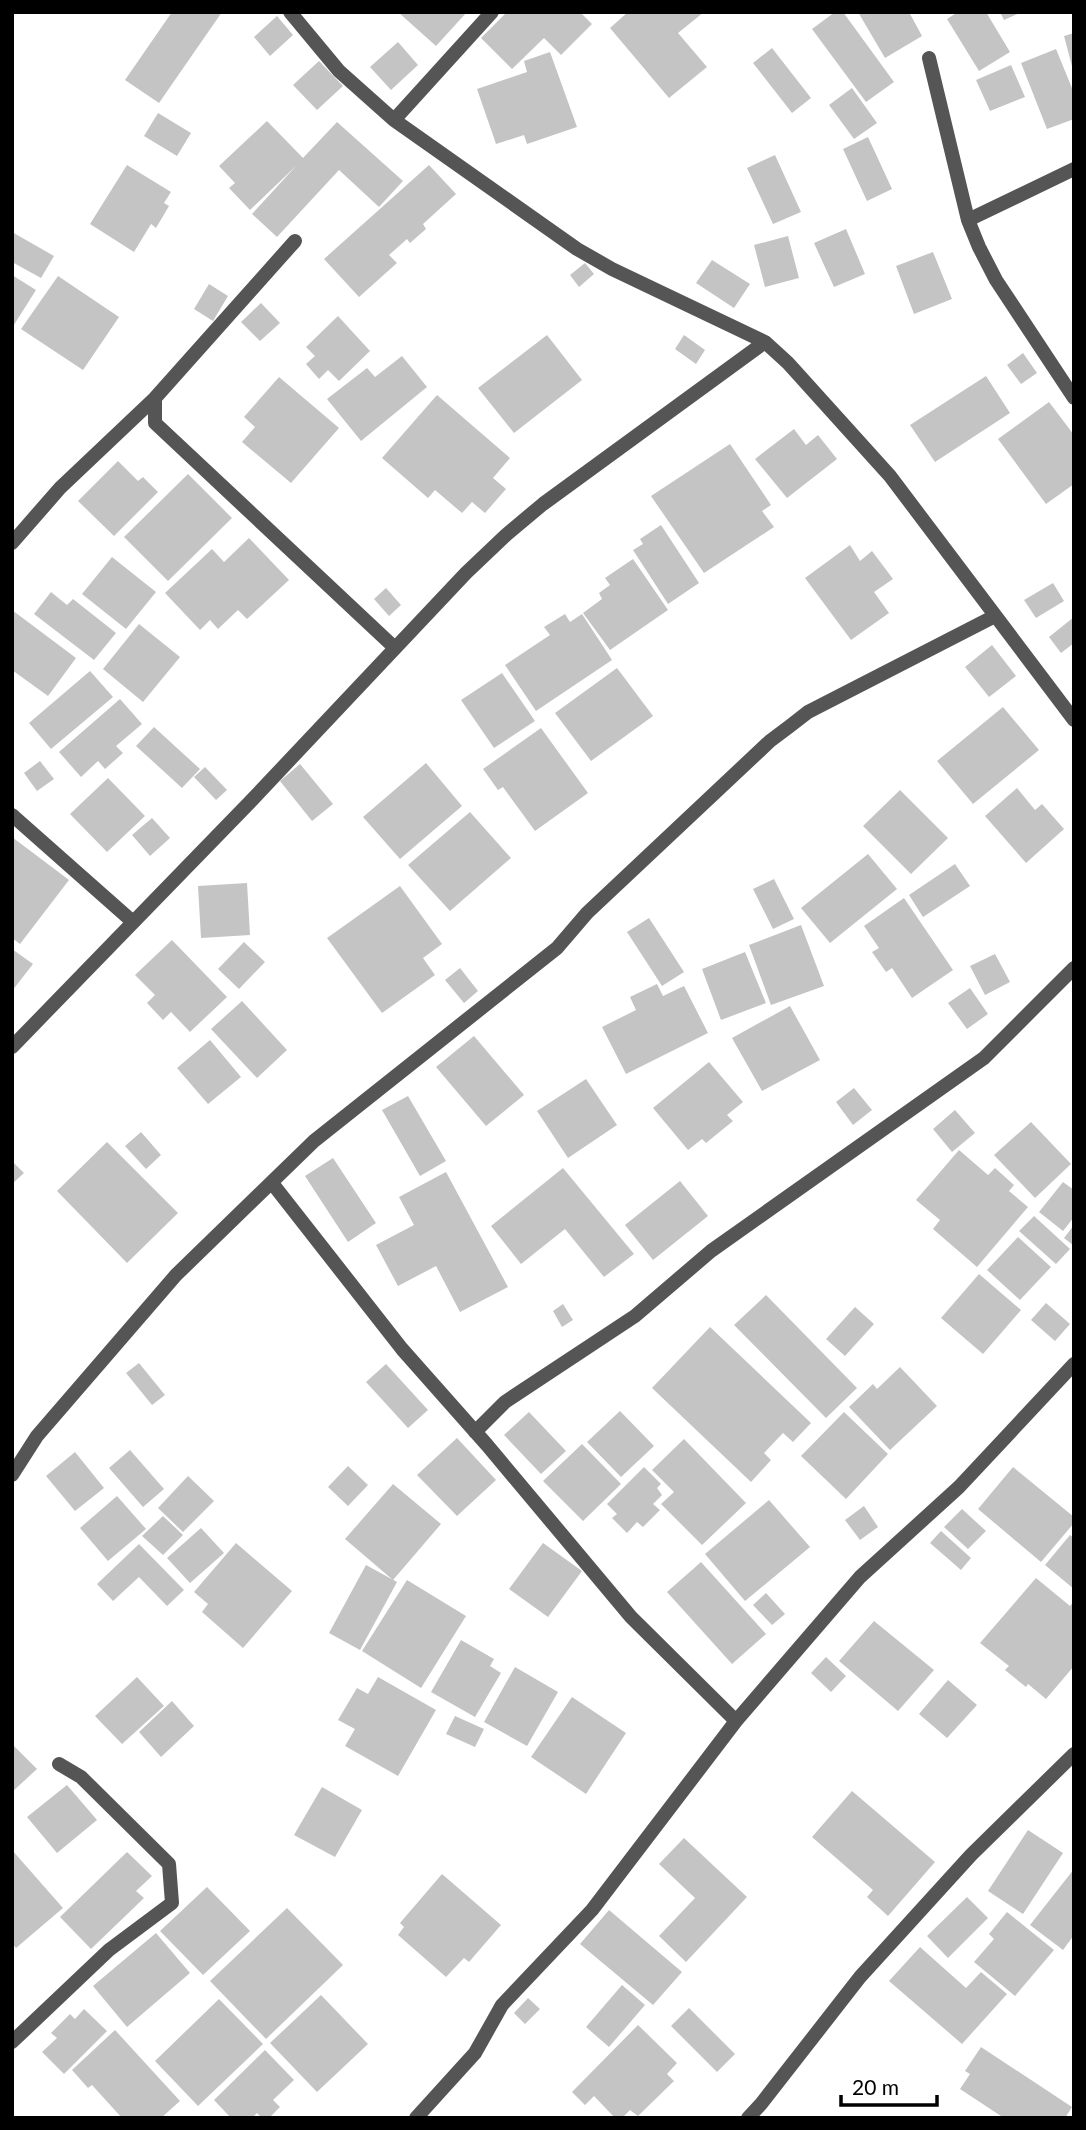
<svg xmlns="http://www.w3.org/2000/svg" width="1086" height="2130" viewBox="0 0 1086 2130" font-family="Lato,sans-serif">
<rect width="100%" height="100%" fill="#fff"/>
<!-- building -->
<path fill="#c4c4c4" d="M172,12H222L159,103L125,80Z
M398,12H467L436,46Z
M507,12H580L592,24L561,55L544,38L512,69L481,38Z
M628,12H704L678,33L707,67L669,98L610,28Z
M835,12H843L894,82L866,102L812,29Z
M858,12H909L922,36L885,58Z
M958,12H986L1010,52L979,71L947,19Z
M1000,12H1022L1004,20Z
M277,16L293,35L270,56L254,37Z
M1074,33V70H1073L1064,36Z
M398,42L418,65L391,90L370,67Z
M772,48L811,98L792,113L753,63Z
M1056,49L1074,93V119L1047,129L1021,63Z
M550,52L577,127L527,144L524,135L496,144L477,89L527,72L524,61Z
M319,61L343,86L317,110L293,85Z
M1011,65L1025,97L990,111L976,80Z
M852,88L877,123L854,139L829,105Z
M158,113L191,133L177,156L144,136Z
M267,121L303,158L337,122L403,181L379,207L339,170L277,237L252,214L296,166L250,210L229,188L235,183L219,166Z
M868,137L892,189L867,201L843,149Z
M775,155L801,212L773,224L747,168Z
M127,165L171,192L164,203L169,206L156,228L151,224L134,252L90,224Z
M429,165L456,194L423,224L426,229L410,243L407,239L389,255L397,263L359,297L324,259Z
M846,229L865,274L834,287L814,243Z
M12,232L54,256L41,278L12,262Z
M788,236L799,278L765,287L754,245Z
M933,252L952,299L914,314L896,266Z
M712,260L750,284L734,308L696,283Z
M585,263L594,274L579,287L570,275Z
M12,275L36,290L12,328Z
M58,276L119,317L83,370L21,329Z
M209,284L228,296L213,321L194,309Z
M261,303L280,323L260,341L241,322Z
M338,316L370,351L339,381L328,370L319,379L306,364L315,356L306,347Z
M547,335L582,380L514,433L478,388Z
M684,335L705,350L696,364L675,349Z
M1023,353L1037,373L1021,384L1007,365Z
M402,356L427,387L361,441L327,399L367,368L375,377Z
M986,376L1010,413L935,462L910,425Z
M279,377L339,428L291,483L242,442L255,427L244,417Z
M437,395L510,458L493,478L506,489L485,513L472,502L462,513L435,490L428,498L382,458Z
M1049,402L1074,435V484L1046,504L998,439Z
M794,429L806,445L818,435L837,459L787,498L755,459Z
M730,444L771,505L762,511L774,527L704,573L651,496Z
M118,461L138,481L143,477L158,492L114,536L78,501Z
M188,474L232,518L168,581L124,537Z
M661,525L699,583L668,604L633,550L643,544L640,539Z
M249,538L289,580L247,619L238,610L218,629L210,620L200,630L165,593L212,549L224,562Z
M850,545L860,561L872,551L893,579L874,592L889,613L851,640L805,578Z
M112,557L156,592L126,629L82,594Z
M633,559L668,610L610,650L583,613L602,599L599,593L610,585L605,578Z
M1053,583L1064,601L1036,618L1024,600Z
M386,588L401,605L389,616L374,599Z
M51,592L67,605L73,599L116,633L94,660L34,614Z
M12,610L76,658L48,696L12,670Z
M565,614L570,622L582,614L612,660L536,711L505,665L550,635L544,627Z
M1074,617V643L1061,653L1049,637Z
M139,624L180,657L143,702L103,669Z
M992,645L1016,676L989,697L965,667Z
M617,668L653,716L591,761L555,713Z
M90,671L113,697L51,749L29,723Z
M502,673L535,721L494,748L461,700Z
M120,699L142,724L116,746L123,753L105,769L98,761L81,777L59,752Z
M1003,707L1039,750L973,804L937,761Z
M154,727L200,769L182,788L136,746Z
M541,728L588,793L535,831L503,787L498,790L483,769Z
M40,761L54,779L37,791L24,773Z
M426,763L462,806L400,859L363,817Z
M300,764L333,804L312,821L280,781Z
M205,767L227,790L216,800L194,777Z
M108,778L145,816L107,852L70,814Z
M1017,788L1035,810L1042,804L1064,829L1026,863L985,816Z
M900,790L948,838L911,874L863,826Z
M470,812L511,858L450,911L408,865Z
M152,818L170,838L150,856L132,835Z
M12,837L69,880L20,944L12,938Z
M868,854L897,889L830,943L801,908Z
M955,864L970,886L923,917L909,895Z
M774,879L794,919L773,929L753,889Z
M247,883L250,935L201,938L198,886Z
M400,886L442,944L423,958L435,975L382,1013L327,938Z
M904,898L953,970L912,998L892,968L886,972L872,952L879,948L864,926Z
M649,918L684,972L662,986L627,932Z
M801,925L824,986L771,1005L749,945Z
M172,940L227,997L190,1032L171,1012L163,1020L147,1003L155,995L135,975Z
M244,942L265,962L239,989L218,969Z
M12,949L33,964L12,991Z
M745,952L766,1003L721,1020L702,969Z
M995,954L1010,982L985,995L970,966Z
M460,968L478,991L464,1003L445,980Z
M657,984L663,996L684,986L708,1033L626,1074L602,1027L636,1010L630,997Z
M970,988L988,1014L967,1029L948,1003Z
M242,1001L287,1050L257,1078L211,1029Z
M790,1006L820,1060L762,1091L732,1038Z
M474,1036L524,1095L486,1126L436,1067Z
M210,1040L241,1077L208,1104L177,1068Z
M709,1062L743,1102L727,1115L733,1121L706,1143L702,1139L688,1150L653,1108Z
M586,1079L617,1125L568,1158L537,1111Z
M854,1088L872,1110L853,1125L836,1102Z
M408,1096L446,1161L420,1176L382,1110Z
M955,1110L975,1133L952,1152L933,1129Z
M1031,1122L1071,1164L1035,1198L994,1155Z
M141,1132L161,1155L146,1169L125,1146Z
M107,1142L178,1213L127,1263L57,1191Z
M959,1150L988,1175L995,1168L1014,1185L1009,1191L1028,1207L977,1267L933,1229L940,1220L916,1200Z
M333,1158L376,1223L348,1242L305,1176Z
M12,1161L24,1173L12,1184Z
M563,1168L634,1254L604,1277L565,1229L521,1264L491,1226Z
M446,1172L508,1287L460,1312L436,1266L398,1286L376,1245L414,1225L399,1197Z
M680,1181L708,1216L653,1260L625,1225Z
M1063,1182L1074,1190V1217L1063,1231L1039,1212Z
M1034,1216L1070,1249L1056,1264L1019,1231Z
M1074,1225V1246L1064,1238Z
M1018,1237L1051,1267L1020,1300L987,1270Z
M979,1274L1021,1310L983,1354L941,1318Z
M766,1295L857,1388L826,1418L734,1325Z
M1046,1303L1070,1324L1055,1341L1031,1320Z
M563,1304L573,1320L562,1327L553,1311Z
M855,1307L874,1324L845,1356L826,1339Z
M710,1327L811,1423L793,1442L783,1433L764,1453L771,1460L751,1482L652,1388Z
M139,1363L165,1395L152,1405L126,1373Z
M386,1364L428,1410L408,1428L366,1382Z
M900,1367L937,1406L890,1450L849,1407L873,1384L877,1389Z
M620,1411L654,1446L621,1477L587,1442Z
M529,1412L566,1451L541,1474L504,1435Z
M844,1412L888,1454L846,1499L801,1456Z
M457,1438L496,1480L457,1516L417,1475Z
M684,1439L746,1503L702,1545L661,1504L674,1492L652,1470Z
M582,1444L621,1484L583,1521L543,1481Z
M130,1450L164,1489L143,1507L109,1468Z
M75,1452L104,1488L75,1511L46,1476Z
M348,1466L368,1485L348,1506L328,1487Z
M644,1467L661,1484L657,1488L662,1495L653,1504L660,1510L643,1527L637,1522L627,1533L612,1518L617,1514L607,1504Z
M1013,1467L1074,1517V1523L1041,1562L978,1509Z
M188,1476L214,1501L183,1532L158,1508Z
M393,1484L441,1524L393,1580L345,1539Z
M117,1496L146,1529L108,1561L80,1528Z
M769,1500L810,1547L745,1601L705,1554Z
M864,1506L878,1527L860,1540L845,1520Z
M962,1509L986,1531L968,1549L944,1527Z
M163,1516L183,1535L163,1555L142,1536Z
M201,1528L224,1553L190,1583L167,1558Z
M941,1531L971,1558L961,1570L930,1543Z
M1070,1535L1074,1538V1589L1045,1565Z
M236,1543L292,1591L243,1648L202,1612L208,1604L194,1592Z
M543,1543L582,1571L548,1617L509,1589Z
M139,1544L184,1590L167,1606L139,1577L113,1601L97,1584Z
M701,1562L766,1634L732,1664L667,1592Z
M366,1565L397,1582L360,1650L329,1633Z
M1036,1578L1070,1606L1074,1601V1666L1046,1699L1028,1684L1026,1687L1005,1670L1009,1666L980,1643Z
M407,1580L466,1616L421,1688L362,1651Z
M766,1593L785,1614L772,1625L753,1605Z
M874,1621L934,1670L898,1711L839,1661Z
M461,1640L494,1659L490,1666L501,1673L475,1717L431,1692Z
M826,1657L846,1676L831,1692L811,1673Z
M515,1667L558,1692L527,1746L484,1722Z
M137,1677L164,1706L122,1744L95,1716Z
M378,1677L436,1710L398,1776L345,1746L355,1729L338,1720L357,1688L368,1694Z
M948,1680L977,1705L947,1738L919,1714Z
M572,1697L626,1733L586,1794L531,1757Z
M172,1701L194,1726L161,1757L139,1732Z
M455,1716L484,1729L475,1747L446,1734Z
M12,1744L37,1769L12,1792Z
M67,1785L97,1820L57,1853L27,1817Z
M322,1787L362,1810L335,1857L294,1835Z
M852,1791L935,1862L888,1916L867,1897L873,1890L812,1837Z
M1028,1830L1063,1853L1023,1914L988,1891Z
M684,1838L747,1897L686,1962L659,1936L695,1898L659,1864Z
M12,1850L63,1908L16,1948L12,1943Z
M127,1852L152,1876L136,1891L144,1898L91,1949L60,1917Z
M1074,1869V1935L1063,1950L1030,1925Z
M442,1874L501,1925L469,1962L464,1958L446,1977L398,1935L404,1927L400,1923Z
M207,1887L250,1931L203,1975L160,1931Z
M967,1897L988,1918L948,1958L927,1936Z
M287,1908L343,1965L266,2039L210,1981Z
M609,1910L682,1972L653,2005L580,1944Z
M1007,1912L1054,1950L1015,1996L974,1962L994,1939L989,1934Z
M156,1933L190,1973L127,2027L93,1986Z
M920,1947L966,1988L981,1972L1007,1994L962,2044L889,1981Z
M622,1985L645,2005L609,2047L586,2027Z
M321,1995L368,2044L317,2092L270,2043Z
M528,1998L540,2009L525,2024L514,2013Z
M219,1999L263,2044L198,2106L155,2061Z
M689,2008L735,2054L717,2072L671,2026Z
M84,2009L107,2031L64,2074L42,2052L57,2038L51,2033L70,2014L75,2019Z
M638,2025L677,2063L667,2074L674,2081L638,2116L630,2110L622,2118H615L594,2096L585,2105L572,2092Z
M115,2030L180,2101L161,2118H122L92,2085L88,2088L72,2070Z
M981,2047L1072,2107L1065,2118H1004L960,2089L970,2074L965,2071Z
M265,2050L294,2080L273,2100L280,2107L269,2118H262L257,2113L252,2118H231L214,2100Z"/>
<g fill="none" stroke-linecap="round" stroke-linejoin="round">
<!-- minor -->
<path stroke="#555" stroke-width="14" d="M290,12L339,71L394,120L577,249L612,269L765,342L788,363L890,476L1074,720
M929,58L968,220L979,247L996,280L1074,398
M394,120L492,12
M968,220L1074,169
M295,241L155,398V423L395,648
M12,543L60,488L155,398
M12,815L133,922
M12,1047L250,802L466,573L506,535L543,504L765,342
M272,1183L402,1349L487,1445L631,1617L736,1721
M475,1432L505,1402L635,1316L711,1251L984,1058L1074,968
M12,1475L37,1436L176,1275L314,1141L557,948L587,913L770,741L790,726L808,712L995,616
M12,2042L109,1950L172,1903L169,1864L81,1777L59,1764
M416,2118L475,2053L502,2005L592,1910L736,1721L860,1577L959,1487L1074,1364
M748,2118L761,2104L860,1977L971,1855L1074,1754"/>
</g>
<!-- border -->
<rect width="1086" height="2130" fill="none" stroke="#000000" stroke-width="28"/>
<!-- scale -->
<path d="M841 2095v10h96v-10" fill="none" stroke="#000000" stroke-width="3.5"/>
<text x="852" y="2095" font-size="21" fill="#000000" stroke="#ffffff" stroke-width="5" paint-order="stroke">20 m</text>
</svg>
